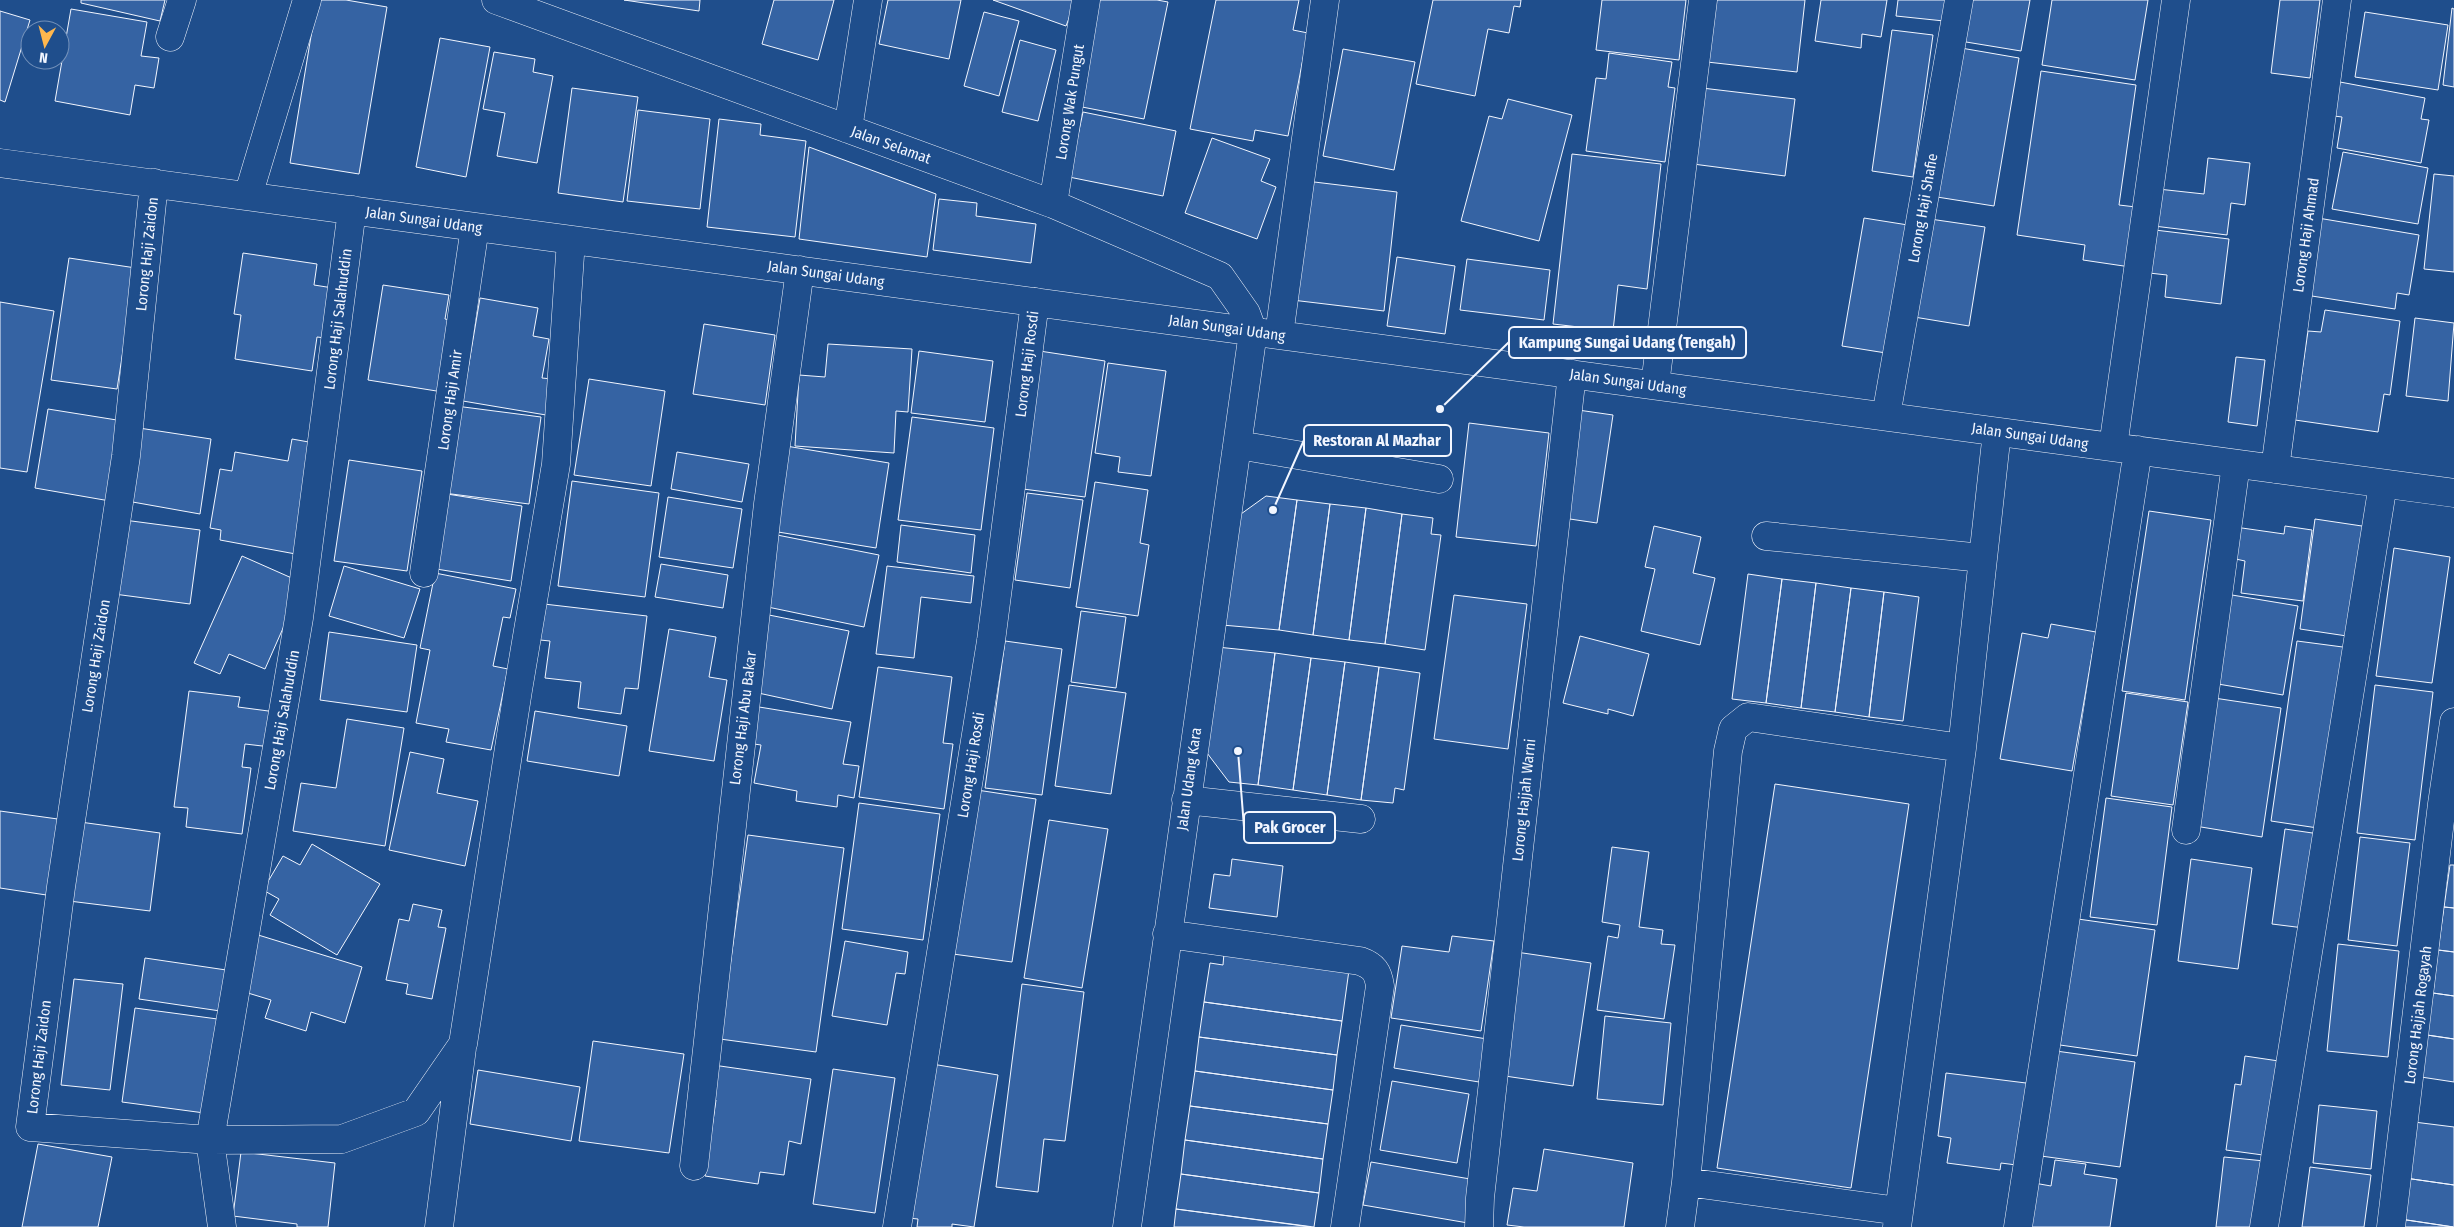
<svg xmlns="http://www.w3.org/2000/svg" width="2454" height="1227" viewBox="0 0 2454 1227" font-family="'Fira Sans Condensed',sans-serif">
<rect width="100%" height="100%" fill="#1f4e8c"/>
<!-- building -->
<path fill="#3563a3" stroke="#f2f6ff" d="M81,0H165L160,21L81,3Z
M317,0H346L387,7L359,174L290,163Z
M624,0H700L699,11Z
M774,0H834L818,60L762,44Z
M888,0H961L949,59L879,44Z
M993,0H1076L1066,26Z
M1098,0H1157L1168,2L1144,119L1077,106Z
M1216,0H1299L1293,30L1308,33L1288,136L1255,130L1253,141L1190,129Z
M1433,0H1521L1520,7L1514,6L1509,33L1488,29L1475,96L1416,84Z
M1602,0H1686L1679,60L1596,50Z
M1714,0H1805L1797,72L1707,62Z
M1821,0H1887L1881,37L1862,34L1861,48L1815,41Z
M1898,0H1946L1944,21L1896,16Z
M1966,0H2030L2021,51L1960,41Z
M2052,0H2148L2135,80L2042,65Z
M2280,0H2320L2310,78L2271,73Z
M2452,8L2454,9V87L2443,85Z
M71,9L147,22L141,56L159,58L154,88L135,85L130,115L55,101Z
M0,11L30,20L5,102L0,100Z
M984,12L1019,21L999,96L964,86Z
M2365,12L2448,25L2438,90L2355,77Z
M1892,30L1933,35L1913,177L1872,171Z
M440,38L490,47L466,177L416,167Z
M1020,40L1056,50L1038,121L1002,112Z
M1961,48L2019,58L1994,206L1937,197Z
M1343,49L1415,62L1394,170L1323,156Z
M494,52L535,59L533,72L553,76L537,163L497,156L505,113L483,109Z
M1609,53L1672,62L1668,87L1675,88L1665,162L1586,151L1596,78L1606,79Z
M2041,71L2136,85L2119,205L2153,209L2144,269L2083,260L2085,245L2017,235Z
M2340,82L2425,98L2421,119L2429,120L2421,163L2337,148L2342,117L2334,116Z
M572,88L638,97L623,202L558,193Z
M1702,88L1795,99L1785,176L1693,164Z
M1508,99L1572,115L1539,241L1461,221L1489,116L1502,119Z
M638,110L710,119L700,209L627,201Z
M1083,112L1176,131L1163,196L1069,177Z
M719,119L761,124L760,135L806,141L795,237L707,227Z
M1212,138L1270,159L1261,181L1276,187L1257,239L1185,213Z
M809,147L936,194L927,257L799,239Z
M2343,152L2428,168L2418,224L2332,209Z
M1572,154L1661,164L1647,289L1618,285L1613,331L1553,324Z
M2208,158L2250,163L2245,205L2231,203L2227,235L2154,226L2158,189L2204,194Z
M2434,174L2454,176V272L2424,269Z
M1306,181L1397,192L1384,311L1292,300Z
M939,199L977,203L976,216L1036,224L1031,263L933,250Z
M2312,217L2419,235L2409,295L2397,293L2395,309L2299,294Z
M1864,218L1908,225L1886,353L1842,346Z
M1930,219L1985,227L1969,326L1914,317Z
M2155,230L2229,239L2221,304L2165,297L2167,275L2149,273Z
M243,253L317,264L314,285L333,288L326,338L317,337L312,371L235,359L241,315L234,314Z
M1397,257L1455,266L1445,334L1387,326Z
M69,258L136,268L117,389L51,380Z
M1467,259L1550,270L1544,320L1460,310Z
M383,285L449,295L445,319L460,322L449,393L368,380Z
M480,298L538,308L533,336L549,339L542,378L552,379L546,415L451,399L467,375Z
M0,302L54,311L27,472L0,468Z
M2325,310L2400,321L2390,395L2384,394L2378,432L2295,420L2308,331L2321,332Z
M2415,318L2454,323L2448,401L2406,396Z
M704,324L775,335L765,405L693,394Z
M828,344L912,349L908,412L896,411L894,453L795,446L799,375L825,377Z
M1033,350L1105,361L1085,497L1023,489Z
M919,351L993,361L985,422L911,413Z
M2236,357L2265,360L2257,426L2228,422Z
M1108,363L1166,371L1151,476L1118,472L1120,457L1095,453Z
M589,379L665,391L651,486L574,475Z
M448,405L541,417L529,504L436,492Z
M48,409L123,421L110,501L35,488Z
M1578,410L1613,415L1597,523L1563,518Z
M912,417L994,428L981,530L898,520Z
M1469,423L1549,433L1536,546L1456,537Z
M139,428L211,439L200,514L127,501Z
M292,439L320,444L301,555L220,540L221,530L210,528L220,469L232,471L235,452L288,461Z
M786,446L889,463L876,548L772,531Z
M677,452L749,464L742,502L671,489Z
M349,460L422,471L407,571L334,561Z
M572,481L659,493L645,597L558,586Z
M1095,482L1148,490L1140,543L1149,545L1138,616L1076,607Z
M441,493L522,506L511,581L430,568Z
M1027,493L1083,500L1070,588L1015,580Z
M1266,496L1297,500L1279,630L1222,625L1234,519Z
M668,497L742,509L733,568L659,557Z
M1297,500L1330,504L1313,635L1279,630Z
M1330,504L1366,508L1349,640L1313,635Z
M1366,508L1402,514L1385,644L1349,640Z
M2149,511L2211,520L2185,700L2122,691Z
M1402,514L1433,518L1431,534L1441,535L1425,650L1385,644Z
M2315,519L2382,529L2367,639L2300,629Z
M124,520L200,530L190,604L114,594Z
M901,525L975,535L971,573L897,562Z
M1654,526L1701,537L1693,573L1715,578L1700,645L1641,631L1655,569L1645,567Z
M2285,526L2312,530L2303,601L2241,593L2245,561L2231,558L2235,527L2284,534Z
M772,534L879,555L864,627L758,605Z
M2394,548L2450,557L2432,683L2376,676Z
M242,556L303,583L265,669L229,654L220,674L194,663Z
M661,564L728,575L723,608L655,597Z
M344,566L420,589L404,638L329,616Z
M887,566L974,576L971,603L921,597L914,658L876,654Z
M435,573L516,589L510,618L503,617L493,666L508,669L491,750L446,742L449,729L416,723L430,650L420,648Z
M1748,574L1782,579L1766,703L1732,699Z
M1782,579L1816,583L1801,708L1766,703Z
M1816,583L1851,588L1835,712L1801,708Z
M1851,588L1884,592L1869,717L1835,712Z
M1884,592L1919,597L1903,721L1869,717Z
M2226,594L2298,606L2283,695L2212,683Z
M1454,595L1527,604L1508,749L1434,739Z
M544,604L647,616L638,689L625,688L621,714L578,708L581,682L545,678L550,641L540,640Z
M1081,611L1126,617L1116,688L1071,682Z
M764,614L849,631L832,709L749,691Z
M2051,624L2096,632L2072,771L2000,759L2022,633L2048,638Z
M669,629L716,637L709,677L727,680L714,761L649,751Z
M329,632L417,645L407,712L320,700Z
M1580,636L1649,654L1633,716L1608,709V714L1563,703Z
M1005,641L1062,649L1042,795L985,788Z
M2297,641L2358,649L2331,830L2271,821Z
M1217,647L1275,653L1258,785L1229,782L1204,749Z
M1275,653L1311,658L1293,790L1258,785Z
M1311,658L1345,662L1327,795L1293,790Z
M1345,662L1379,667L1361,800L1327,795Z
M878,667L952,677L943,743L953,744L944,809L859,797Z
M1379,667L1420,673L1404,790L1395,788L1393,803L1361,800Z
M1069,685L1126,693L1111,794L1055,786Z
M2375,685L2433,692L2415,840L2357,833Z
M189,691L240,697L238,707L276,712L271,747L245,744L242,767L251,768L242,834L186,827L188,808L174,807Z
M2126,693L2188,702L2173,805L2111,796Z
M2214,698L2281,708L2262,837L2195,826Z
M753,706L851,722L843,764L859,766L854,798L838,795L837,807L796,801L797,791L754,783L761,745L747,743Z
M535,711L627,726L619,776L527,761Z
M347,719L404,728L385,846L293,831L301,783L336,788Z
M410,752L444,759L437,793L478,801L465,866L389,850Z
M1775,784L1909,804L1851,1188L1717,1168Z
M977,790L1036,799L1012,962L953,954Z
M2106,798L2172,807L2157,925L2090,917Z
M859,803L940,814L923,940L842,929Z
M0,811L65,820L53,896L0,888Z
M1049,820L1108,829L1082,988L1024,978Z
M80,822L160,833L150,911L69,901Z
M2285,829L2333,836L2320,930L2272,924Z
M748,835L844,848L816,1052L720,1039Z
M2360,837L2410,843L2397,946L2348,940Z
M312,844L380,884L337,955L270,915L279,899L263,890L283,856L300,865Z
M1612,847L1649,852L1639,927L1663,930L1661,944L1675,945L1664,1019L1597,1010L1608,936L1618,938L1620,925L1602,922Z
M1232,859L1283,866L1277,917L1209,908L1214,874L1230,876Z
M2191,859L2252,868L2238,969L2178,961Z
M2450,865H2454V908L2444,907Z
M413,904L442,910L438,927L446,928L432,999L406,994L408,984L386,980L399,919L409,921Z
M2444,907L2454,908V952L2438,950Z
M2078,919L2155,930L2137,1056L2060,1045Z
M255,934L362,967L345,1023L311,1012L306,1031L265,1018L271,1000L238,990Z
M1452,936L1494,941L1481,1031L1391,1018L1402,946L1449,952Z
M845,941L908,952L905,974L896,973L887,1025L832,1016Z
M2338,944L2399,951L2388,1057L2327,1051Z
M2438,950L2454,952V996L2433,993Z
M1516,952L1591,963L1573,1086L1498,1075Z
M1224,953L1349,970L1342,1021L1204,1002L1210,963L1223,965Z
M145,958L233,971L227,1012L139,999Z
M74,979L123,984L110,1090L61,1085Z
M1022,984L1084,992L1065,1141L1044,1139L1038,1192L996,1187Z
M2433,993L2454,996V1039L2427,1035Z
M1204,1002L1342,1021L1337,1055L1199,1037Z
M135,1008L225,1020L212,1114L122,1102Z
M1605,1016L1671,1023L1663,1105L1597,1099Z
M1401,1025L1487,1039L1479,1082L1394,1068Z
M2427,1035L2454,1039V1082L2421,1077Z
M1199,1037L1337,1055L1333,1090L1195,1071Z
M593,1041L684,1054L669,1153L579,1141Z
M2056,1051L2135,1062L2120,1167L2041,1156Z
M2245,1056L2299,1064L2285,1158L2226,1150L2235,1084L2241,1085Z
M932,1064L998,1075L974,1227L952,1224V1227H917L918,1219L908,1218Z
M713,1065L811,1079L801,1144L789,1141L784,1175L760,1172L758,1184L705,1176L716,1100L709,1099Z
M833,1069L895,1078L875,1213L813,1204Z
M478,1070L580,1087L571,1141L470,1124Z
M1195,1071L1333,1090L1328,1124L1190,1106Z
M1946,1073L2034,1084L2024,1166L2001,1163L2000,1170L1947,1163L1951,1138L1938,1136Z
M1392,1081L1469,1094L1457,1163L1380,1150Z
M2319,1105L2377,1111L2371,1169L2313,1163Z
M1190,1106L1328,1124L1323,1159L1185,1140Z
M2414,1122L2454,1127V1185L2405,1178Z
M1185,1140L1323,1159L1319,1193L1181,1174Z
M38,1144L112,1157L98,1227H22Z
M1544,1149L1633,1163L1624,1227H1524L1507,1225L1513,1188L1537,1191Z
M241,1152L335,1163L328,1227H297V1224L233,1216Z
M2224,1157L2285,1163L2277,1227H2216Z
M2055,1160L2086,1164L2084,1174L2117,1179L2110,1227H2027L2034,1183L2051,1186Z
M1371,1162L1476,1180L1468,1223L1363,1205Z
M2310,1167L2371,1175L2364,1227H2302Z
M1181,1174L1319,1193L1314,1227L1176,1209Z
M2405,1178L2454,1185V1227L2400,1219Z
M1176,1209L1311,1227H1174Z
M2400,1219L2453,1227H2399Z"/>
<g fill="none" stroke-linecap="round" stroke-linejoin="round">
<!-- minor casing -->
<g stroke="#f2f6ff" stroke-width="29">
<path id="minor" d="M496,0L1053,204L1220,276L1246,313L1253,332L1127,1227
M170,37L182,0
M848,129L868,0
M0,163L2454,493
M154,183L126,456L61,887L30,1127L210,1140L342,1139L416,1112L463,1044L518,690L556,464L571,240
M248,196L307,0
M1053,204L1086,0
M1279,335L1325,0
M1655,385L1703,0
M1886,416L1959,0
M1238,445L1439,479
M2113,447L2176,0
M2275,469L2337,0
M1766,536L1982,558
M424,573L475,227
M1186,800L1361,819
M2186,830L2236,464
M1167,934L1360,961C1374,966 1378,972 1380,986L1345,1227
M694,1166L768,504L800,270
M1686,1182L1728,751L1733,729L1748,717L1962,748
M222,1227L210,1140L299,618L352,210
M439,1227L462,1048
M897,1227L991,641L1035,302
M1479,1227L1480,1198C1512,923 1540,648 1572,374
M1680,1227L1686,1182L1899,1211
M1897,1227L1962,748L1997,432
M2018,1227L2138,450
M2264,1227L2383,484
M2391,1227L2442,804L2454,722"/>
</g>
<!-- minor -->
<use href="#minor" stroke="#1f4e8c" stroke-width="28"/>
</g>
<g text-anchor="middle" dominant-baseline="central" stroke-width="4" stroke-linejoin="round" paint-order="stroke">
<!-- street labels -->
<g font-size="15" fill="#f2f6ff" stroke="#1f4e8c">
<text transform="translate(1070 102) rotate(-81)">Lorong Wak Pungut</text>
<text transform="translate(891 145) rotate(20)">Jalan Selamat</text>
<text transform="translate(1923 208) rotate(-80)">Lorong Haji Shafie</text>
<text transform="translate(424 220) rotate(8)">Jalan Sungai Udang</text>
<text transform="translate(2306 235) rotate(-82)">Lorong Haji Ahmad</text>
<text transform="translate(147 254) rotate(-84)">Lorong Haji Zaidon</text>
<text transform="translate(826 274) rotate(8)">Jalan Sungai Udang</text>
<text transform="translate(338 319) rotate(-83)">Lorong Haji Salahuddin</text>
<text transform="translate(1227 328) rotate(8)">Jalan Sungai Udang</text>
<text transform="translate(1027 364) rotate(-83)">Lorong Haji Rosdi</text>
<text transform="translate(1628 382) rotate(8)">Jalan Sungai Udang</text>
<text transform="translate(450 400) rotate(-82)">Lorong Haji Amir</text>
<text transform="translate(2030 436) rotate(8)">Jalan Sungai Udang</text>
<text transform="translate(96 656) rotate(-81)">Lorong Haji Zaidon</text>
<text transform="translate(743 718) rotate(-83)">Lorong Haji Abu Bakar</text>
<text transform="translate(282 720) rotate(-80)">Lorong Haji Salahuddin</text>
<text transform="translate(971 765) rotate(-81)">Lorong Haji Rosdi</text>
<text transform="translate(1189 779) rotate(-82)">Jalan Udang Kara</text>
<text transform="translate(1524 800) rotate(-84)">Lorong Hajjah Warni</text>
<text transform="translate(2418 1015) rotate(-83)">Lorong Hajjah Rogayah</text>
<text transform="translate(39 1057) rotate(-83)">Lorong Haji Zaidon</text>
</g>
</g>
<!-- callouts -->
<path fill="none" stroke="#f2f6ff" stroke-width="2" d="M1440 409L1509 342M1273 510L1304 440M1238 751L1244 827"/>
<g fill="#f2f6ff" stroke="#1f4e8c" stroke-width="2">
<circle cx="1440" cy="409" r="5"/>
<circle cx="1273" cy="510" r="5"/>
<circle cx="1238" cy="751" r="5"/>
</g>
<g fill="#1f4e8c" stroke="#f2f6ff" stroke-width="2">
<rect x="1509" y="327" width="237" height="31" rx="5"/>
<rect x="1304" y="425" width="147" height="31" rx="5"/>
<rect x="1244" y="812" width="91" height="31" rx="5"/>
</g>
<g font-size="16" text-anchor="middle" font-weight="bold" fill="#f2f6ff">
<text x="1627" y="348">Kampung Sungai Udang (Tengah)</text>
<text x="1377" y="446">Restoran Al Mazhar</text>
<text x="1290" y="833">Pak Grocer</text>
</g>
<!-- north arrow -->
<g transform="translate(45 45) rotate(187)"><circle r="24" fill="#1f4e8c" stroke="#7391ba"/>
<path d="M0-4L9 19L0 12L-9 19Z" fill="#ffb74d"/>
<text y="-8" font-size="14" font-weight="bold" text-anchor="middle" fill="#f2f6ff">N</text>
</g>
</svg>
